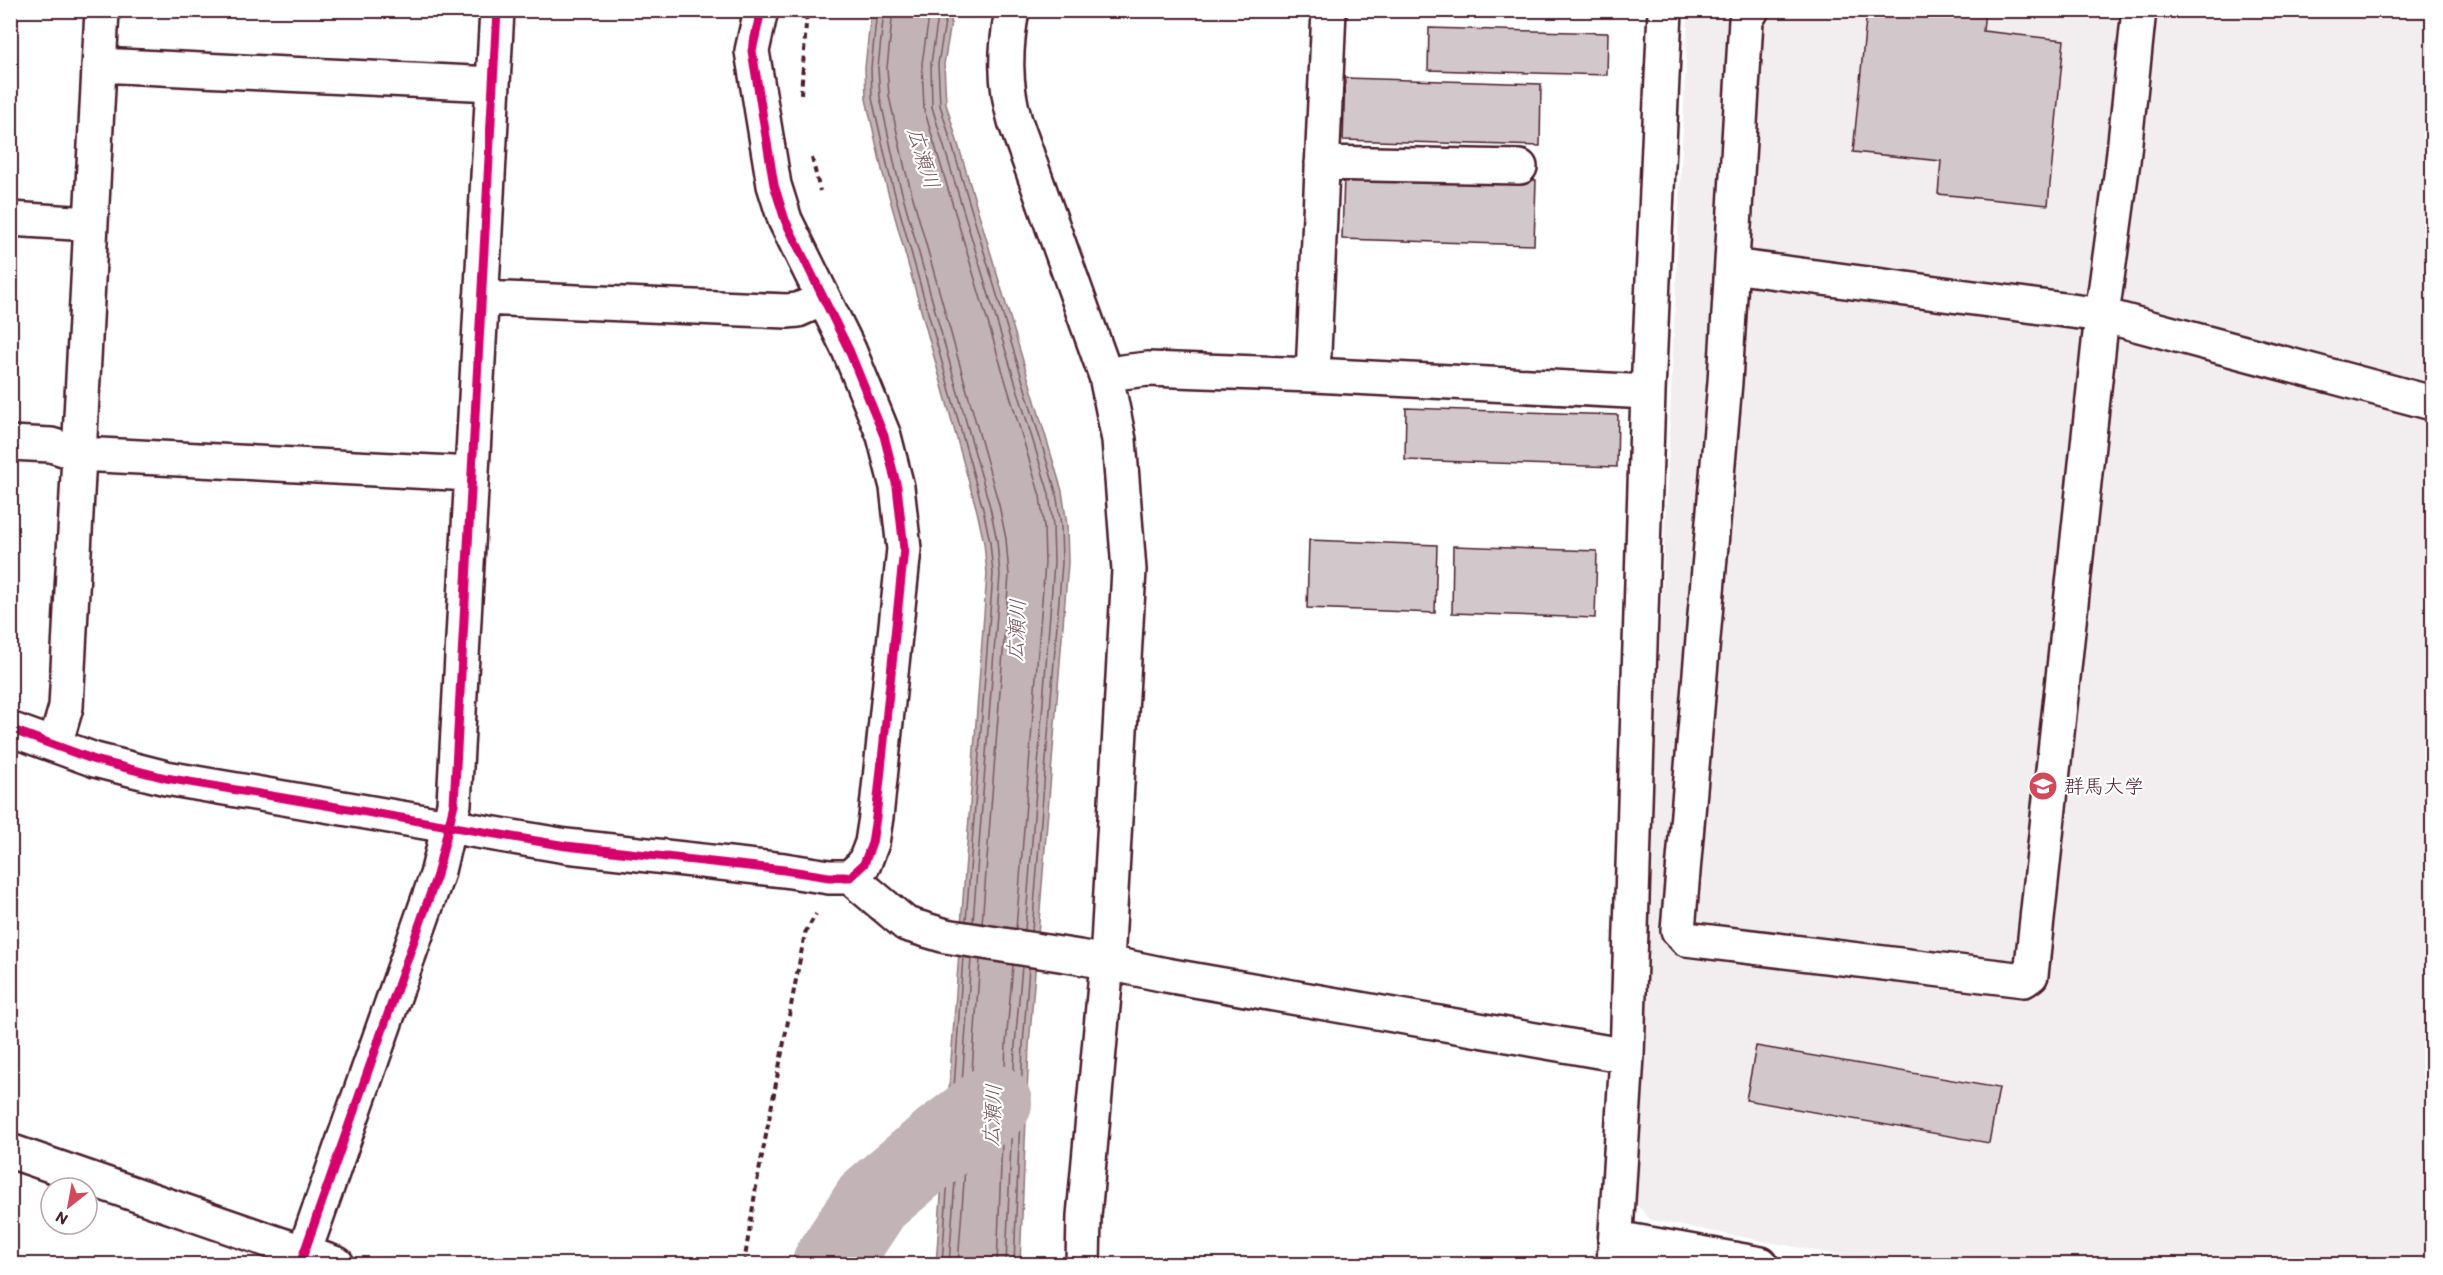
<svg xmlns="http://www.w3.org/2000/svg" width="2443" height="1275" viewBox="0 0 2443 1275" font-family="Itim,'Klee One',sans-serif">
<rect width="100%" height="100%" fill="#fff"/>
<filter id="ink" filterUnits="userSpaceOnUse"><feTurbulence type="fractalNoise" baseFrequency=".0167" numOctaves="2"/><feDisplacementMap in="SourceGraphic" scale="12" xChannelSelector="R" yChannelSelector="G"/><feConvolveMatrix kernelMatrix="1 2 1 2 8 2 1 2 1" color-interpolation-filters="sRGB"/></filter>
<g filter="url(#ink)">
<!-- built -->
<path fill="#f2eeef" d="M1688,11H2432V1264H1886L1651,1220L1635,1203Z"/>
<!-- water -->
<path fill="#c1b3b6" stroke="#91787e" stroke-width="1.5" d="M871,11H953L944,64L946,104L1062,491L1067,525L1068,563L1029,1046L1020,1264H936L987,574L984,543L977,511L883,174L866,99L865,68Z"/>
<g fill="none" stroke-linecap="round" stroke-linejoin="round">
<!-- shore -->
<path stroke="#7a5a63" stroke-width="1.5" d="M877,10L871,68L872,98L889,173L983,509L990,542L993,574L966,921
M884,10L878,68L880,97L896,171L990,507L997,541L1000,575L973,922
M893,10L887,68L889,96L905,169L999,505L1006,539L1009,575L982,924
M930,10L922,63L924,109L1040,496L1044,527L1045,563L1016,929
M939,10L931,63L932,107L1049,494L1053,526L1054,563L1025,930
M947,10L938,64L940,105L1056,492L1061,526L1062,563L1032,931
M942,1264L963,957
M949,1264L971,958
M958,1264L980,960
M997,1264L1006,1044L1013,965
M1006,1264L1015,1045L1022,966
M1014,1264L1023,1045L1029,967"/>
<!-- river -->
<path stroke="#c1b3b6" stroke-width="78" d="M831,1264L873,1200L944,1140L993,1103"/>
</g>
<!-- building -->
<path fill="#d2c7cb" stroke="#4a1f2b" stroke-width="1.5" d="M1867,10H1985L1983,31L2064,40L2048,205L1938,194L1941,161L1853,152Z
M1429,28L1608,33L1607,75L1428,70Z
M1345,78L1541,84L1540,146L1343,140Z
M1344,174L1536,180L1534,245L1342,239Z
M1406,408L1618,415L1617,467L1405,460Z
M1309,540L1437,545L1435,613L1307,608Z
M1453,546L1597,551L1595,618L1452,613Z
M1756,1046L1999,1088L1989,1143L1746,1100Z"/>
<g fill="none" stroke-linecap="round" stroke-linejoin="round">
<!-- minor casing -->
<g stroke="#4a1f2b" stroke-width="38">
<path id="minor" d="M1012,10C1005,50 1004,83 1015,121L1106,376L1119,440L1129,570L1107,962L1084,1216L1083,1264
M1752,10L1746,20L1725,382L1678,930L1686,939L2024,980L2031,975L2102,315L2123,161L2139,10
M99,65L493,84
M1322,163L1520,167
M10,219L90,224
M1732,266L2102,315L2432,403
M481,298L787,311L798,310L823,299
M1313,375L1329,10
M1106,376L1122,372L1148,369L1313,375L1648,392
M10,443L51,445L80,454L472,474
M10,729L95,760L166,778L566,846L784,870L829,877H850L864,864L872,843L876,817L904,549L897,487L884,436L849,350L785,220L774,185L752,51L761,10
M55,745L66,707L102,10
M850,877L906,924L946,936L1079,957L1166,975L1627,1056
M10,1151L337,1264
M1616,1238L1761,1264
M300,1264L437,875L454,804L497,10
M1614,1264L1627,1056L1648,392L1665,10"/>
</g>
<!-- path -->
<path stroke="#4a1f2b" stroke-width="4" stroke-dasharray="6 4.5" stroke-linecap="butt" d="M801,94L807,10
M812,158L820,191
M744,1264L756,1187L805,933L816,914"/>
<!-- minor -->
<use href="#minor" stroke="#fff" stroke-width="33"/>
<!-- cycleway casing -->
<g stroke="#fff" stroke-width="13">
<path id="cycleway" d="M10,729L95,760L166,778L566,846L784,870L829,877H850L864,864L872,843L876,817L904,549L897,487L884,436L849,350L785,220L774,185L752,51L761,10
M300,1264L437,875L454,804L497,10"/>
</g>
<!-- cycleway -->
<use href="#cycleway" stroke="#d6006c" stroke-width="9"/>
</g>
</g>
<!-- icons -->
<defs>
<g id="university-disc" transform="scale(1.5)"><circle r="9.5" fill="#d1495b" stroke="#fff"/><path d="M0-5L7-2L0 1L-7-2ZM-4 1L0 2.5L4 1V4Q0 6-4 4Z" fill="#fff"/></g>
</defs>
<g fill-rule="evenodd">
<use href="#university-disc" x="2043" y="786"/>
</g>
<g text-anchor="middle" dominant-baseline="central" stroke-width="4.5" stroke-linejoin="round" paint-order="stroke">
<!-- poi labels -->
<g font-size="20" fill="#4a1f2b" stroke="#fff" text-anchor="start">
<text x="2064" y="786">群馬大学</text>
</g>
<!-- water labels -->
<g font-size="21" font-style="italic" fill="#74535c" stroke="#fff">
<text transform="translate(924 158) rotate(73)">広瀬川</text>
<text transform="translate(1016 630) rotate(-87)">広瀬川</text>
<text transform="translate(992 1115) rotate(-87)">広瀬川</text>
</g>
</g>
<!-- margin -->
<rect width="2443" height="1275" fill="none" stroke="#fff" stroke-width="36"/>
<rect x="18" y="18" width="2407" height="1239" fill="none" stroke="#4a1f2b" stroke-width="2" filter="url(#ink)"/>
<!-- north arrow -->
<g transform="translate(69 1206) rotate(211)"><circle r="28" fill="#ffffff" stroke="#b7a5aa" stroke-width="1.5"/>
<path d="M0-4.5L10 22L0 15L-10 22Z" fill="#d1495b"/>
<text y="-9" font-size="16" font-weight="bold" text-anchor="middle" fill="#4a1f2b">N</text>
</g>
</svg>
